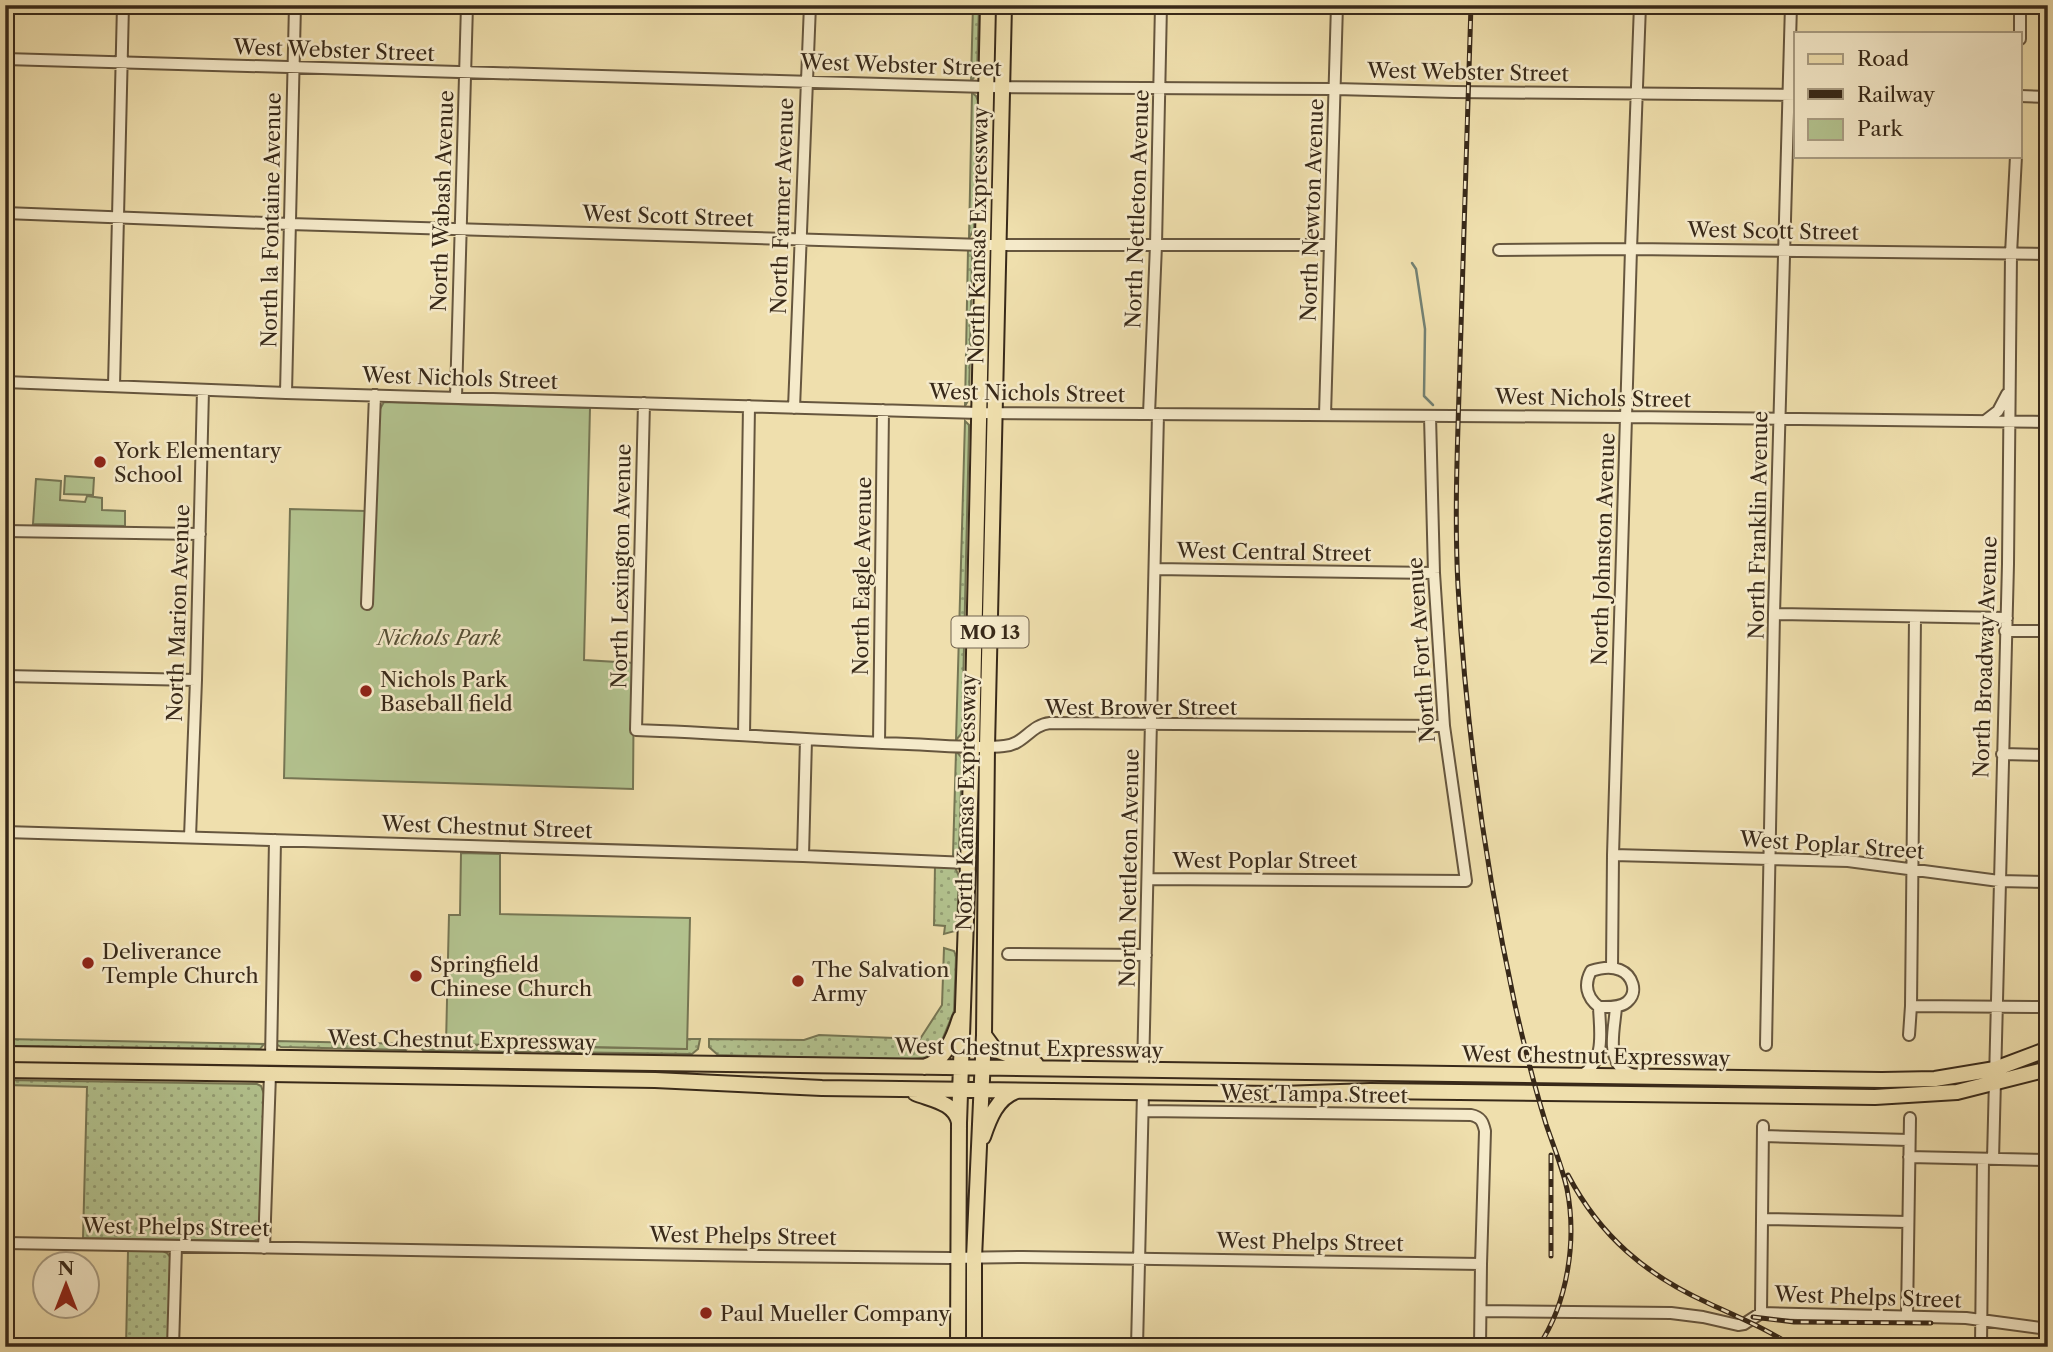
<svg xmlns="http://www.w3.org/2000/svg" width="2053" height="1352" viewBox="0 0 2053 1352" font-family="'Libre Caslon Text',serif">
<defs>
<pattern id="grass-dots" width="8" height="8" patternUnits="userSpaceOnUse" patternTransform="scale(1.75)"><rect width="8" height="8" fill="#b3c38f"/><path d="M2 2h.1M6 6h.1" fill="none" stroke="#939e74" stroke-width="1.8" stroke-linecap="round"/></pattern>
</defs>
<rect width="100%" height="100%" fill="#efdfad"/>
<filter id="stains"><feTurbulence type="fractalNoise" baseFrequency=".00286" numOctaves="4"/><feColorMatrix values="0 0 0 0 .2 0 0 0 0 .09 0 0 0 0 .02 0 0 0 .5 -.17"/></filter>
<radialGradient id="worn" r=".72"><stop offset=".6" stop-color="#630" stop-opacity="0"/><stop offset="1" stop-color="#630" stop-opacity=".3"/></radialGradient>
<!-- grass -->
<path fill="url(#grass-dots)" stroke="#767654" stroke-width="2" d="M973,5H979L977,74L971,81Z
M972,93L976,96L978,101L974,229L969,238Z
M968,249L972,251V256L969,399L965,406Z
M965,421L969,425V430L962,733L956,740Z
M956,751L962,758L959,851L958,854L953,855Z
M935,865L955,867L959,877L957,926L955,931L944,934L945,926L934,925Z
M944,948L954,951L956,956L954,1011L938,1050L930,1057L903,1060L718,1055L709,1047V1039L804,1040L819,1035L920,1039L942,1005Z
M5,1039L264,1044L260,1049L5,1046Z
M687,1039H700L698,1049L692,1054L423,1050L418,1044L686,1049Z
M275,1041L410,1044L406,1050L281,1047L276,1044Z
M5,1080L257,1084L261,1086L264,1094L260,1235L258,1239L254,1241L83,1238L87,1087L5,1085Z
M128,1251H163L167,1253L172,1259L170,1347H126Z"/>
<!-- park -->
<path fill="#b3c38f" stroke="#767654" stroke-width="2" d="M384,402L590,408L584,660L634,663L633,789L284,778L290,509L366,511L371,409H380Z
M65,476L94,478L93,495L64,494Z
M36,479L61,481L60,500L85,502L87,496L102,498V510L125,511V526L33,524Z
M461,853L500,854V914L690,918L687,1049L446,1044L449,915H460Z"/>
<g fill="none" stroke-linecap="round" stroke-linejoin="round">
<!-- stream -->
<path stroke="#738173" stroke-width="2.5" d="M1412,263L1416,269L1425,329L1424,396L1433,405"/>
<!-- minor casing -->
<g stroke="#66563e" stroke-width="14">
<path id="minor" d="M2020,39V5
M5,59L986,87L1335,89L1454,92L1796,95
M2020,96L2048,97
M5,213L290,224L983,245H1330
M1499,250L1631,249L2048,254
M5,382L286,393L979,413L1627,417L2048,422
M114,386L123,5
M286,393L295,5
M456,397L467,5
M644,403L636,730C727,733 817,741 908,744C940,745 973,749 1004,746C1024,745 1030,725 1050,723L1444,726
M794,408L810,5
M1149,414L1156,245L1161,5
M1325,415L1337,5
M1985,421L1998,411L2007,394
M5,531L200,534
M1155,569L1434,573
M367,604L375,395
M1774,614L2007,618
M2005,631H2048
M5,676L196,680
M744,735L749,406
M879,743L883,410
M2002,754L2048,755
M5,832L803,856L968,863
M190,837L196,680L203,390
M1613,855L1848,861L1999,881L2048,882
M803,856L806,739
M1148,879L1466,881L1444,726L1434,573L1430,416
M1008,954L1146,955
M1612,968L1613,855L1631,249L1640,5
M1911,1006L2048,1007
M1616,1007C1615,1024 1607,1054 1621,1068C1625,1072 1632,1074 1636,1077
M1909,1035L1911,1006L1915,617
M1766,1045L1774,614L1791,5
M271,1058L275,840
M1143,1071L1158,414
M1581,1076C1606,1060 1600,1033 1599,1007C1586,997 1584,984 1591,971C1600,968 1611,966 1620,970C1632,975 1639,992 1627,1002C1620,1008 1608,1007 1599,1007
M1143,1111L1471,1115C1481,1117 1483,1122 1485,1131L1481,1264L1480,1347
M1763,1136L1909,1140
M1909,1157L2048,1160
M1993,1159L2008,564L2011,254L2016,156
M1762,1219L1908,1222
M5,1243L760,1256L949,1258L1023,1257L1481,1264
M264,1248L270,1074
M1481,1311L1671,1313L1703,1317L1738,1325L1744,1324L1761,1313L1966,1318L2048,1329
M1761,1313L1763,1126
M1907,1316L1910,1118
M173,1347L176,1246
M1137,1347L1143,1092
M1981,1347L1983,1159"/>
</g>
<!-- major casing -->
<g stroke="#382919" stroke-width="18">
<path id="major" d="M984,1035L995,1050L1036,1064
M5,1054L1882,1080L1935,1079L1995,1069L2048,1049
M924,1067C945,1061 954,1037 960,1018
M5,1070L655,1080L822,1088L1281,1094L1370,1091L1875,1097L1957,1092L2048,1069
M915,1093C932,1100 954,1102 959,1122
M983,1137C989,1119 997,1097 1017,1091
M958,1347L959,1123L972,746L988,5
M974,1347V1258L984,1035L987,747L1004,5"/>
</g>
<!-- minor -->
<use href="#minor" stroke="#f5eaca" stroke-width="10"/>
<!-- major -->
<use href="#major" stroke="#efdfad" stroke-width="14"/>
<!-- rail casing -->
<g stroke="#382919" stroke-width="5">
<path id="rail" d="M1471,5C1467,124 1463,242 1460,360C1458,435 1454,511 1458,586C1466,727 1485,866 1515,1005C1524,1045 1534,1085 1546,1124C1553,1145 1562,1166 1567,1189C1577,1240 1568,1303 1538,1347
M1551,1155V1256
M1568,1175C1600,1236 1646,1275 1708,1303C1738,1317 1767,1329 1794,1347
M1753,1317L1794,1322L1931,1323"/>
</g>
<!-- rail -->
<use href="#rail" stroke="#f5eaca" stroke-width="2.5" stroke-dasharray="8" stroke-linecap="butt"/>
</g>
<!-- markers -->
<g fill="#8f2418" stroke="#f5eaca" stroke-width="2.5">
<circle cx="100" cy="462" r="7"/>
<circle cx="366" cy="691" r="7"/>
<circle cx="88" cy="963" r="7"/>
<circle cx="416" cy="976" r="7"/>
<circle cx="798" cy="981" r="7"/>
<circle cx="706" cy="1313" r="7"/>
</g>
<g text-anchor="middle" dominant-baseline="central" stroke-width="5" stroke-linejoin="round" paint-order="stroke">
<!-- shield labels -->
<rect fill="#f5eaca" stroke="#71634e" stroke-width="2" x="951.5" y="616.5" width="77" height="31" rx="5"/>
<g font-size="19" font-weight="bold" fill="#382919">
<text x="990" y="632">MO 13</text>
</g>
<!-- street labels -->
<g font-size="21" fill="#382919" stroke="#f5eaca">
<text transform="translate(334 50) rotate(2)">West Webster Street</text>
<text transform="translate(901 65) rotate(2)">West Webster Street</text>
<text transform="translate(1468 72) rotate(1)">West Webster Street</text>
<text transform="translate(442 201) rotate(-88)">North Wabash Avenue</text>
<text transform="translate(782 206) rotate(-88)">North Farmer Avenue</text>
<text transform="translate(1137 209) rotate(-88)">North Nettleton Avenue</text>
<text transform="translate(1312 210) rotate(-88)">North Newton Avenue</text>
<text transform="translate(668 216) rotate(2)">West Scott Street</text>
<text transform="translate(271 220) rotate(-89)">North la Fontaine Avenue</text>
<text transform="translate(1773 231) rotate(1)">West Scott Street</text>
<text transform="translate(978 235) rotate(-89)">North Kansas Expressway</text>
<text transform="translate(460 378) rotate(2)">West Nichols Street</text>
<text transform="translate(1027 393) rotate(1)">West Nichols Street</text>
<text transform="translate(1593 398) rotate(1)">West Nichols Street</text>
<text transform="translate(1758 525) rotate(-89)">North Franklin Avenue</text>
<text transform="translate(1603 549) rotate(-88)">North Johnston Avenue</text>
<text transform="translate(1274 552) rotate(1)">West Central Street</text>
<text transform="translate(621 566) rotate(-89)">North Lexington Avenue</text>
<text transform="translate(862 576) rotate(-89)">North Eagle Avenue</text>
<text transform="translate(178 613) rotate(-88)">North Marion Avenue</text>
<text transform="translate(1421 650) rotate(-94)">North Fort Avenue</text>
<text transform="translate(1985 657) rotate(-88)">North Broadway Avenue</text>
<text x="1141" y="707">West Brower Street</text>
<text transform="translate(966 802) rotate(-89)">North Kansas Expressway</text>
<text transform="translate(487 827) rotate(2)">West Chestnut Street</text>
<text transform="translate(1832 845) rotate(4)">West Poplar Street</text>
<text x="1265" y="860">West Poplar Street</text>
<text transform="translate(1129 868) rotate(-89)">North Nettleton Avenue</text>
<text transform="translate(462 1040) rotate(1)">West Chestnut Expressway</text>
<text transform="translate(1029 1048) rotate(1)">West Chestnut Expressway</text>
<text transform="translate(1596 1056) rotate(1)">West Chestnut Expressway</text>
<text transform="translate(1314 1094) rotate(1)">West Tampa Street</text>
<text transform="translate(176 1227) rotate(1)">West Phelps Street</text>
<text transform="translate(743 1236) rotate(1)">West Phelps Street</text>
<text transform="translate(1310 1242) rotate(1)">West Phelps Street</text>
<text transform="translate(1868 1297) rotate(2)">West Phelps Street</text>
</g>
<!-- poi labels -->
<g font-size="21" fill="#382919" stroke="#f5eaca" text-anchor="start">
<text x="114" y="450">York Elementary<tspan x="114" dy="24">School</tspan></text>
<text x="380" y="679">Nichols Park<tspan x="380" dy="24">Baseball field</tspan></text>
<text x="102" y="951">Deliverance<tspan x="102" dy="24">Temple Church</tspan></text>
<text x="430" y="964">Springfield<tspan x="430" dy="24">Chinese Church</tspan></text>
<text x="812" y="969">The Salvation<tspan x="812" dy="24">Army</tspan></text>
<text x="720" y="1313">Paul Mueller Company</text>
</g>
<!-- park labels -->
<g font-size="21" font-style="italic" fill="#575036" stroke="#f5eaca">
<text x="439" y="637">Nichols Park</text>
</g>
</g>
<!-- margin -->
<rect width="2053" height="1352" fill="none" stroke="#efdfad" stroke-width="28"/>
<rect x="7" y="7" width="2039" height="1338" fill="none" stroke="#382919" stroke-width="3.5"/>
<rect x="14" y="14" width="2025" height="1324" fill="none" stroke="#382919" stroke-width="2"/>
<!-- legend -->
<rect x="1794" y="32" width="228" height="126" fill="#f5eaca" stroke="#a99d83" stroke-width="2"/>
<rect x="1808" y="54" width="35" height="10" fill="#efdfad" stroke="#a99d83" stroke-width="2"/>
<text x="1857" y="66" font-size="21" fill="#382919">Road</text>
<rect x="1808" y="89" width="35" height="10" fill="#382919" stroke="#a99d83" stroke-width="2"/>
<text x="1857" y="102" font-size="21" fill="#382919">Railway</text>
<rect x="1808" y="119" width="35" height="21" fill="#b3c38f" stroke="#a99d83" stroke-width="2"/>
<text x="1857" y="136" font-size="21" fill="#382919">Park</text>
<!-- north arrow -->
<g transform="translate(66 1285)"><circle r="33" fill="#f5eaca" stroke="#a99d83" stroke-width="2"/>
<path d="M0-5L12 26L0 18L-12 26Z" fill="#8f2418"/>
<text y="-10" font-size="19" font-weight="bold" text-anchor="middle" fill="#382919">N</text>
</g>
<rect width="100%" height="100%" filter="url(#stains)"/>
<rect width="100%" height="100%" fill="url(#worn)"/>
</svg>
